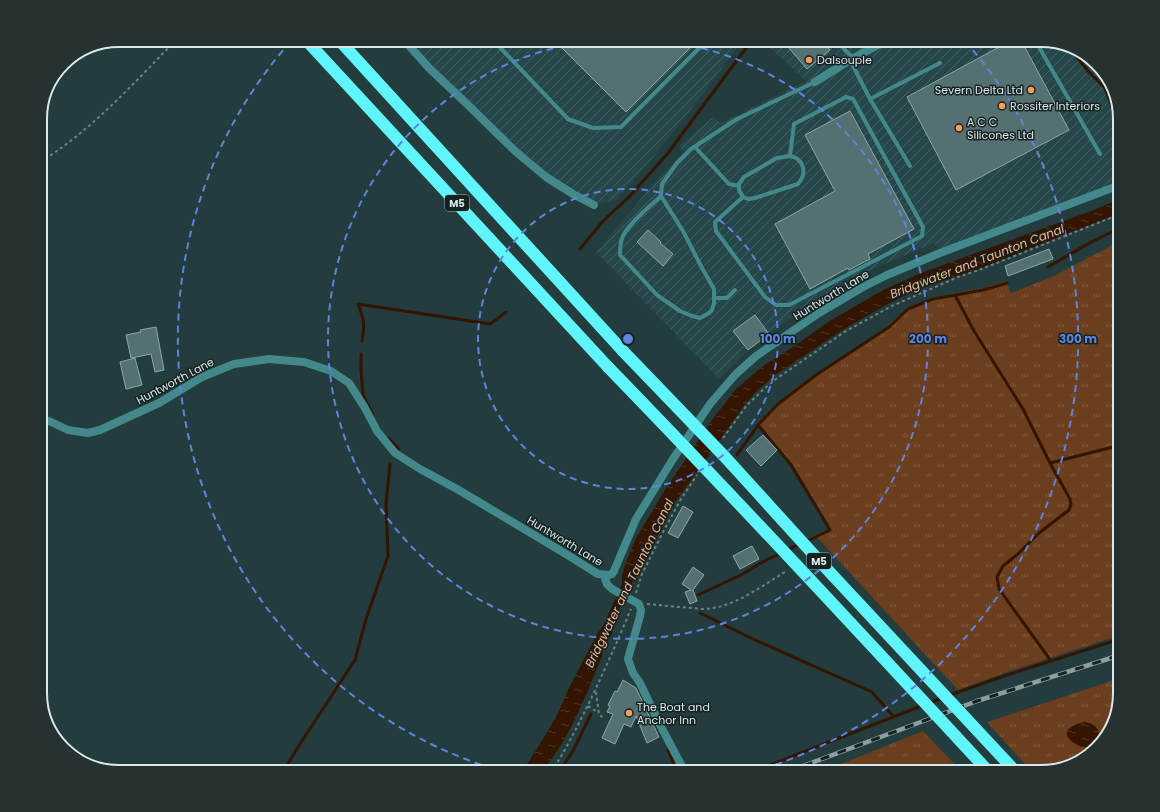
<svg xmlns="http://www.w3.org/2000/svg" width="1160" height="812" viewBox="0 0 1160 812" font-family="Poppins,sans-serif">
<defs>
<pattern id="industrial-furrows" width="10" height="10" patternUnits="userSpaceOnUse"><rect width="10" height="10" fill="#254749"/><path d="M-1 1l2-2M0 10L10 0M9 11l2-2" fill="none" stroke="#446263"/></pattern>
<pattern id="grass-tufts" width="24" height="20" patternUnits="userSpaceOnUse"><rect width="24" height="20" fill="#6b3e1d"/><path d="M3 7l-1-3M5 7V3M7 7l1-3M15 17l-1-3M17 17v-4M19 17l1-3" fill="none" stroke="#805a3e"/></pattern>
<pattern id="water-ripples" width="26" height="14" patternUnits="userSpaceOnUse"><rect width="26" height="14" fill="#331501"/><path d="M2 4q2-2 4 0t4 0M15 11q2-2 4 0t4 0" fill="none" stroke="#503726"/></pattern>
</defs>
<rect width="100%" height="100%" fill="#233c3d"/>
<!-- industrial -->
<path fill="url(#industrial-furrows)" d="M404,40H743L690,111L651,160L616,200L594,205L546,177Z
M762,40H1041L1085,53L1110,80L1120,119V185L940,253L934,243L849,279L781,325L747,351L719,379L596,252L661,175L684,152L679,146L713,117L721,123L806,81Z"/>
<!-- grass -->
<path fill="url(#grass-tufts)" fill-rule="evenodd" d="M1120,241V635L1004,673L958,690L815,535L827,530L830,527L793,465L758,423L778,403L795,389L830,364L847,354L886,327L907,308L925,301L950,294L983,288L1006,281L1011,293L1054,276Z
M1120,678V693L1107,737L1080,762L1041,772H1032L987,722ZM1085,722L1091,724L1098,730L1071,727Z
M923,731L962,772H821Z"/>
<!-- water -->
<path fill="url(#water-ripples)" d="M1120,199V213L979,269L916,290L884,306L844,329L774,376L758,390L746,403L692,479L673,505L648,555L623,599L612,628C613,635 611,636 607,640C604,645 602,651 602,657C585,696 570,740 541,772H520L527,764L538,747L556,717L570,686L597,634L603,626L622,584V576L625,565L636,538L663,493L712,420L735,390L763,366L793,347L828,322L883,290L921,273L1091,211Z
M1085,722C1111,726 1097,759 1074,743C1057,731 1074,724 1085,722Z"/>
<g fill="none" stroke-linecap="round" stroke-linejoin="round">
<!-- stream -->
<path stroke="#331501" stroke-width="3" d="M1070,49L1089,72L1105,88L1112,107L1119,115
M580,249L603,221L630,196L668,153L752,40
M1048,267L1093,241L1120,228
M955,295L974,331L1023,409L1050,463L1070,499L1071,504L1069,510L1039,533L1019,553L1003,566L997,577L999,589L1051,661
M362,341C365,326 364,319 358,304L490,324L506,312
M361,354V370L363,395L373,415
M758,425L791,465L830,530L805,542
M388,438L399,449
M737,455L758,425L778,404L816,375L889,327L908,309L933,299L983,290L1007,283
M1050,463L1113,447
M787,550L800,544
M698,595L741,575L766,560L782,553
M700,613L753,639L872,692L894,717
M950,695L1004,676L1120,639
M929,703L942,698
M668,750L677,772
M283,772L298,747L355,660L366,619L388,556L386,504L390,464
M559,772L573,751L591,714
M752,772L924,705"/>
</g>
<!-- building -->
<path fill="#557071" stroke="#8ca9a9" d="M554,40H698L626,112Z
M782,40H821L830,50L807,69Z
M1012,40H1021L1069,130L956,190L907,97Z
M850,111L914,229L868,254L870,259L849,270L848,268L810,289L775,224L835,191L805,135Z
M648,230L661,242L660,243L673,254L663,266L637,242Z
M1049,249L1053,259L1008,276L1005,266Z
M755,315L769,334L748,350L733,331Z
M156,327L164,370L155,372L151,354L131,358L126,335L141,332L140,330Z
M135,358L142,385L126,389L120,362Z
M763,435L777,450L761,466L746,450Z
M683,506L693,512L678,538L668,533Z
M752,546L759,559L740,569L733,556Z
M693,567L704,575L693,590L697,601L690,604L685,592L691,590L682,584Z
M623,680L636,688L659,737L647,743L636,716L631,727L624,724L615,744L602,738L613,714L607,712L610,706L608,705L615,691L617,692Z"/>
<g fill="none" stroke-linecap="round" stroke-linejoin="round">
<!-- path -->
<path stroke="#6d8182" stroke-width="2" stroke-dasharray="3 3" stroke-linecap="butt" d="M1085,53L1087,55
M40,162C91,131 135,82 176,40
M723,438L747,405L764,389L776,379L846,331L892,306L958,277L979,270L1113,217H1120
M636,593L642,574L662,534L681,499L697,475
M647,604L702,609C732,609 760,587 785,572
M596,692L599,714L604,719
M588,706L599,713
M551,772C561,758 569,742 577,727C597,688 614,649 631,609"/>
<!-- lane -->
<path stroke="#43898b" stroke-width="4" d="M493,40L568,119L593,128L621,127L707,40
M843,40L844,49L853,58
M868,40L874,47
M966,40L974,44L985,40
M1035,40L1100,154
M850,60L870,99L940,63
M870,99L910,166
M695,147L729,184L739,186
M790,156C805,159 807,174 798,184L755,198L748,199L743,197L739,190V184L744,177L777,158Z
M661,196C649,207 630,222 623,236C620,242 620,249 620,255L657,295L680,311L692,316L700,318L709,313L712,310L714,303V289L702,268L683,231L661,196L662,184L677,163L691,149L737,119L815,82
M743,197L715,222L716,231L765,297L776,305H789L922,236L923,227L853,99L846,97L794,124L790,156
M714,298H727L735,290"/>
<!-- street -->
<path stroke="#43898b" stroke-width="8" d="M404,40L429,68L467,104L515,151L546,177L573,194L594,205
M815,82L850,60L887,40
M40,421H49L68,430L88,433L100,430L159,403L202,377L234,364L269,359L304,362L331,371L349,383L365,408L377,431L395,453L420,469L457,489L566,554L598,574L609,575L612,574L614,571L636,519L673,459L710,404L735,375L756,356L819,313L863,287L887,275L940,253L1120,185
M604,576L607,584L612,589L639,604L641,610L640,616L628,659L633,673L640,683L659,723L685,772"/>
<!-- highway -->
<path stroke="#5ff5fa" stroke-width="12" d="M306,40L608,367
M339,40L622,350"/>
<!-- rail casing -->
<g stroke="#8c9e9f" stroke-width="4.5">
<path id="rail" d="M787,772L977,701L1120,655"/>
</g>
<!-- rail -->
<use href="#rail" stroke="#162121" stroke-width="3" stroke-dasharray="9" stroke-linecap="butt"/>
<!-- highway-bridge -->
<path stroke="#5ff5fa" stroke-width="12" d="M622,350L725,457L824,566L1016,772
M608,367C737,500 863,636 989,772"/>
</g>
<!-- distance rings -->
<g fill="none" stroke="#5f84de" stroke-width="2" stroke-dasharray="7 5">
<circle cx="628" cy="339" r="150"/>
<path d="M654 40A300 300 0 1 1 602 40"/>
<path d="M504 772A450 450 0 0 1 291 41M965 41A450 450 0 0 1 752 772"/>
</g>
<!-- markers -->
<g fill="#fe9c57" stroke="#162121" stroke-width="1.5">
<circle cx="809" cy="60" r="4"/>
<circle cx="1031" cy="90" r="4"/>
<circle cx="1002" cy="106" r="4"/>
<circle cx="959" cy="128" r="4"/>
<circle cx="629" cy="713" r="4"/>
</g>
<g text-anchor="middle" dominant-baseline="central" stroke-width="3" stroke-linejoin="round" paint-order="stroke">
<!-- shield labels -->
<g fill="#162121" stroke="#9facad" stroke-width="1">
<rect x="445" y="195" width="24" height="16" rx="3"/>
<rect x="807" y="553" width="24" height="16" rx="3"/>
</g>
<g font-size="10" font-weight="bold" fill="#dae8e9">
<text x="457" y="203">M5</text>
<text x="819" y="561">M5</text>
</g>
<!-- poi labels -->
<g font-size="11" fill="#dae8e9" stroke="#162121" text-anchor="start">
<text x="817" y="60">Dalsouple</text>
<text x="1023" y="90" text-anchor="end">Severn Delta Ltd</text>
<text x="1010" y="106">Rossiter Interiors</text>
<text x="967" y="122">A C C<tspan x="967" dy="13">Silicones Ltd</tspan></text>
<text x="637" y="707">The Boat and<tspan x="637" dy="13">Anchor Inn</tspan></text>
</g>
<!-- street labels -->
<g font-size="11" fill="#dae8e9" stroke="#162121">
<text transform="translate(831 295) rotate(-31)">Huntworth Lane</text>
<text transform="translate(175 381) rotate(-28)">Huntworth Lane</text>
<text transform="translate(565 541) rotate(31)">Huntworth Lane</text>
</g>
<!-- water labels -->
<g font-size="12" font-style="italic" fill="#fbb587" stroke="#162121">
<text transform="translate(977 261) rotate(-21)">Bridgwater and Taunton Canal</text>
<text transform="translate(629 583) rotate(-64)">Bridgwater and Taunton Canal</text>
</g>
</g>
<!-- crop -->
<path d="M0 0H1160V812H0ZM119 47H1041A72 72 0 0 1 1113 119V693A72 72 0 0 1 1041 765H119A72 72 0 0 1 47 693V119A72 72 0 0 1 119 47Z" fill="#263131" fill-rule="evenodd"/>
<path fill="none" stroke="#dae8e9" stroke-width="2" d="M119 47H1041A72 72 0 0 1 1113 119V693A72 72 0 0 1 1041 765H119A72 72 0 0 1 47 693V119A72 72 0 0 1 119 47Z"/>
<circle cx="628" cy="339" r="6" fill="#5f84de" stroke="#162121" stroke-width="2"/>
<g font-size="12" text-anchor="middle" font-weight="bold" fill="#5f84de" stroke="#162121" stroke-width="3" stroke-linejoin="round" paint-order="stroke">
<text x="778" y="343">100 m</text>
<text x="928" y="343">200 m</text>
<text x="1078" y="343">300 m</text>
</g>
</svg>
